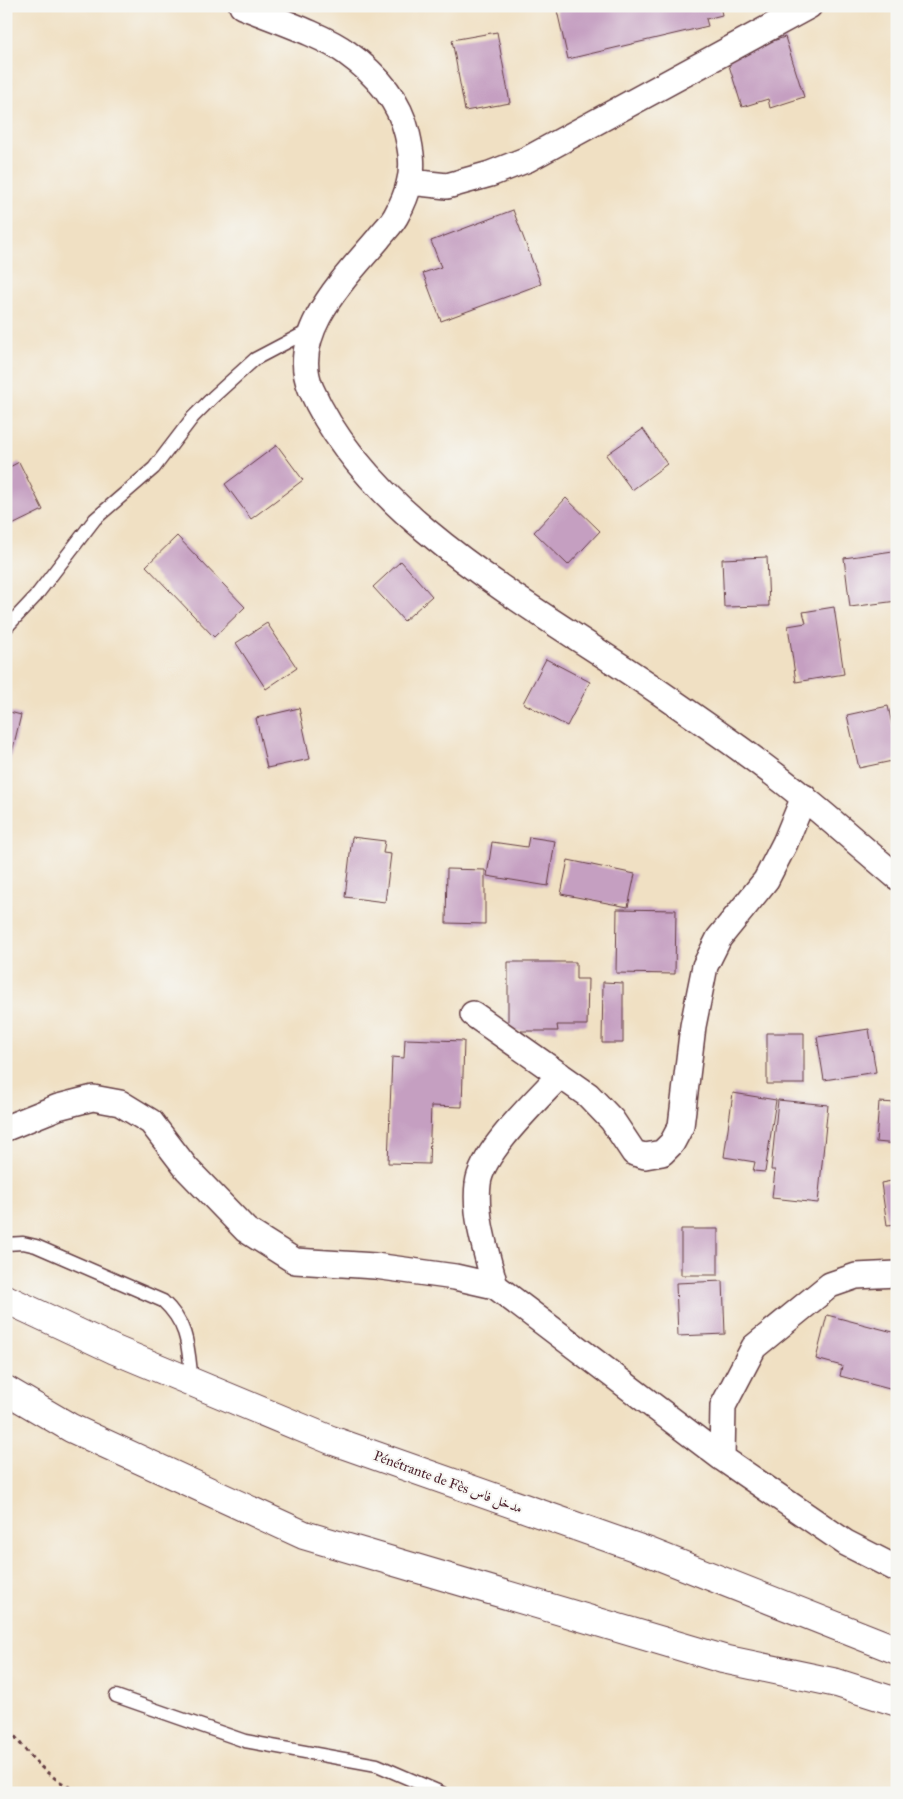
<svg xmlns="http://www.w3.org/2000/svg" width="903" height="1799" viewBox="0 0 903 1799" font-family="'IM FELL Great Primer',Amiri,serif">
<rect width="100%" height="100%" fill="#f6f6f2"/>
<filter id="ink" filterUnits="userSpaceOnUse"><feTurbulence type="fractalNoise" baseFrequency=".02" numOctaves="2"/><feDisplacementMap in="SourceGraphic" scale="10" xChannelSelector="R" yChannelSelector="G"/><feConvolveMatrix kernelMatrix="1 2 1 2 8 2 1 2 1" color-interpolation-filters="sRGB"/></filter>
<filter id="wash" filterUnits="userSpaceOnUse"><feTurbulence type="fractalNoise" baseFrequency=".0096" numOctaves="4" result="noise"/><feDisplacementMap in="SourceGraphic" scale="20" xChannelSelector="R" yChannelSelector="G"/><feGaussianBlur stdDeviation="1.12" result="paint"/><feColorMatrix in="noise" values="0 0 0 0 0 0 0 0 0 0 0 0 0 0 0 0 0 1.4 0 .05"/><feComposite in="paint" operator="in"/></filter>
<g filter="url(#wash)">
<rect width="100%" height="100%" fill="#f0e0c3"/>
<g id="blocks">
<!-- building -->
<path fill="#c59fc1" d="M556,6H720L722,15L706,19L708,26L568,59Z
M497,32L510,103L465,111L452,40Z
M785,37L804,97L770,108L768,99L742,107L726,56Z
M513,210L541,284L441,321L423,273L441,267L431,241Z
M643,429L667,464L632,490L606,455Z
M277,445L303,480L251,519L225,484Z
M19,462L43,510L6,528V469Z
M566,498L600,531L568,565L534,532Z
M177,536L245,607L214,637L146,566Z
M893,551L897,601L850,607L844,558Z
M767,557L769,606L724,607L722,559Z
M401,561L432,596L404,621L373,587Z
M834,607L844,674L796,682L788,626L806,623L803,612Z
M267,623L297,668L266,689L236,643Z
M546,659L590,682L567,726L523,703Z
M888,706L897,747V760L859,768L847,715Z
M299,708L310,759L267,768L256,718Z
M6,711L21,715L7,773H6Z
M352,837L385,841L383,853L391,854L385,902L345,897Z
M529,837L555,841L548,886L487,876L492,842L527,847Z
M568,860L635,874L628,907L561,894Z
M447,869L485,870V924L446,923Z
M617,909L676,910L675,974L616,973Z
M508,962H576V979H588L587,1025H557L558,1031H508Z
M603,982L623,983V1043H602Z
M869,1029L876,1072L824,1080L817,1037Z
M767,1033H804V1084H767Z
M405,1039L464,1041L462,1107L431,1106L429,1164L388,1163L392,1057L404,1058Z
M733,1093L776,1100L765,1172L753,1171L755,1162L724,1157Z
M778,1100L828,1105L818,1203L772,1198L775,1170H771Z
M879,1102L897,1103V1144L876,1142Z
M897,1180V1224L887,1225L881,1183Z
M681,1229H718V1275H681Z
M723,1281L725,1334L678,1336L676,1283Z
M827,1315L897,1333V1391L840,1376L842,1366L816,1359Z"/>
</g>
</g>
<g filter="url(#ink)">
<use href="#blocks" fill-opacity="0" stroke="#633c42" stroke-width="1"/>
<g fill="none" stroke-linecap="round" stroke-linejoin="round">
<!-- lane casing -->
<g stroke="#633c42" stroke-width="15">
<path id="lane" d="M6,628L35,597L95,519L154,468L193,417L213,397L255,359L312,329
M6,1244L23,1243L36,1246L163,1301C189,1325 188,1348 192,1382
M116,1696L245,1741L377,1765L442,1793"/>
</g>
<!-- street casing -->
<g stroke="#633c42" stroke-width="28">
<path id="street" d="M242,6C271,18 323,35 347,53C375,73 399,100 407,133C411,150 414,167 409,184C407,193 402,205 397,214C393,223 384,231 378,239C346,277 287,334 311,389C369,522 544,612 659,692C708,726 758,760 804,798C836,824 866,851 897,877
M410,182L447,186L490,174L528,159L809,6
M473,1014L588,1095L612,1120L634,1153L645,1156L662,1153L672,1143L681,1126L693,1026L705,966L719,938L766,880L785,843L804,797
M6,1128L58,1107L93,1098L120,1103L151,1122L187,1169L246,1230L295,1261L375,1266L455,1277L495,1286L722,1458L846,1543L897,1569
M495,1286C487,1254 474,1217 478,1184C481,1152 538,1099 560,1075
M722,1458L723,1406L754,1347L830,1285L856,1276L897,1274"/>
</g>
<!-- highway casing -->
<g stroke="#633c42" stroke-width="30">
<path id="highway" d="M6,1299L115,1350L331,1440L649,1552L897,1650
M6,1390L71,1428L304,1535L723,1659L837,1683L897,1702"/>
</g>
<!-- path -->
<path stroke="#633c42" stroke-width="3" stroke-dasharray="4 4" stroke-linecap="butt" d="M6,1723C27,1755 46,1778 82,1793"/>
<!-- lane -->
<use href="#lane" stroke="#fff" stroke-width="12"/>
<!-- street -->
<use href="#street" stroke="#fff" stroke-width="25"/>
<!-- highway -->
<use href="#highway" stroke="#fff" stroke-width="28"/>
</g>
</g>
<g text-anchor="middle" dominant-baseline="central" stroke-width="4" stroke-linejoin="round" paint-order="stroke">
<!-- street labels -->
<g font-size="14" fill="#4a1f2b" stroke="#f6f6f2">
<text transform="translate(448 1482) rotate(20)">Pénétrante de Fès مدخل فاس</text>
</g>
</g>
<!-- margin -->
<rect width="903" height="1799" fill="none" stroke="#f6f6f2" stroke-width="25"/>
</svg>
